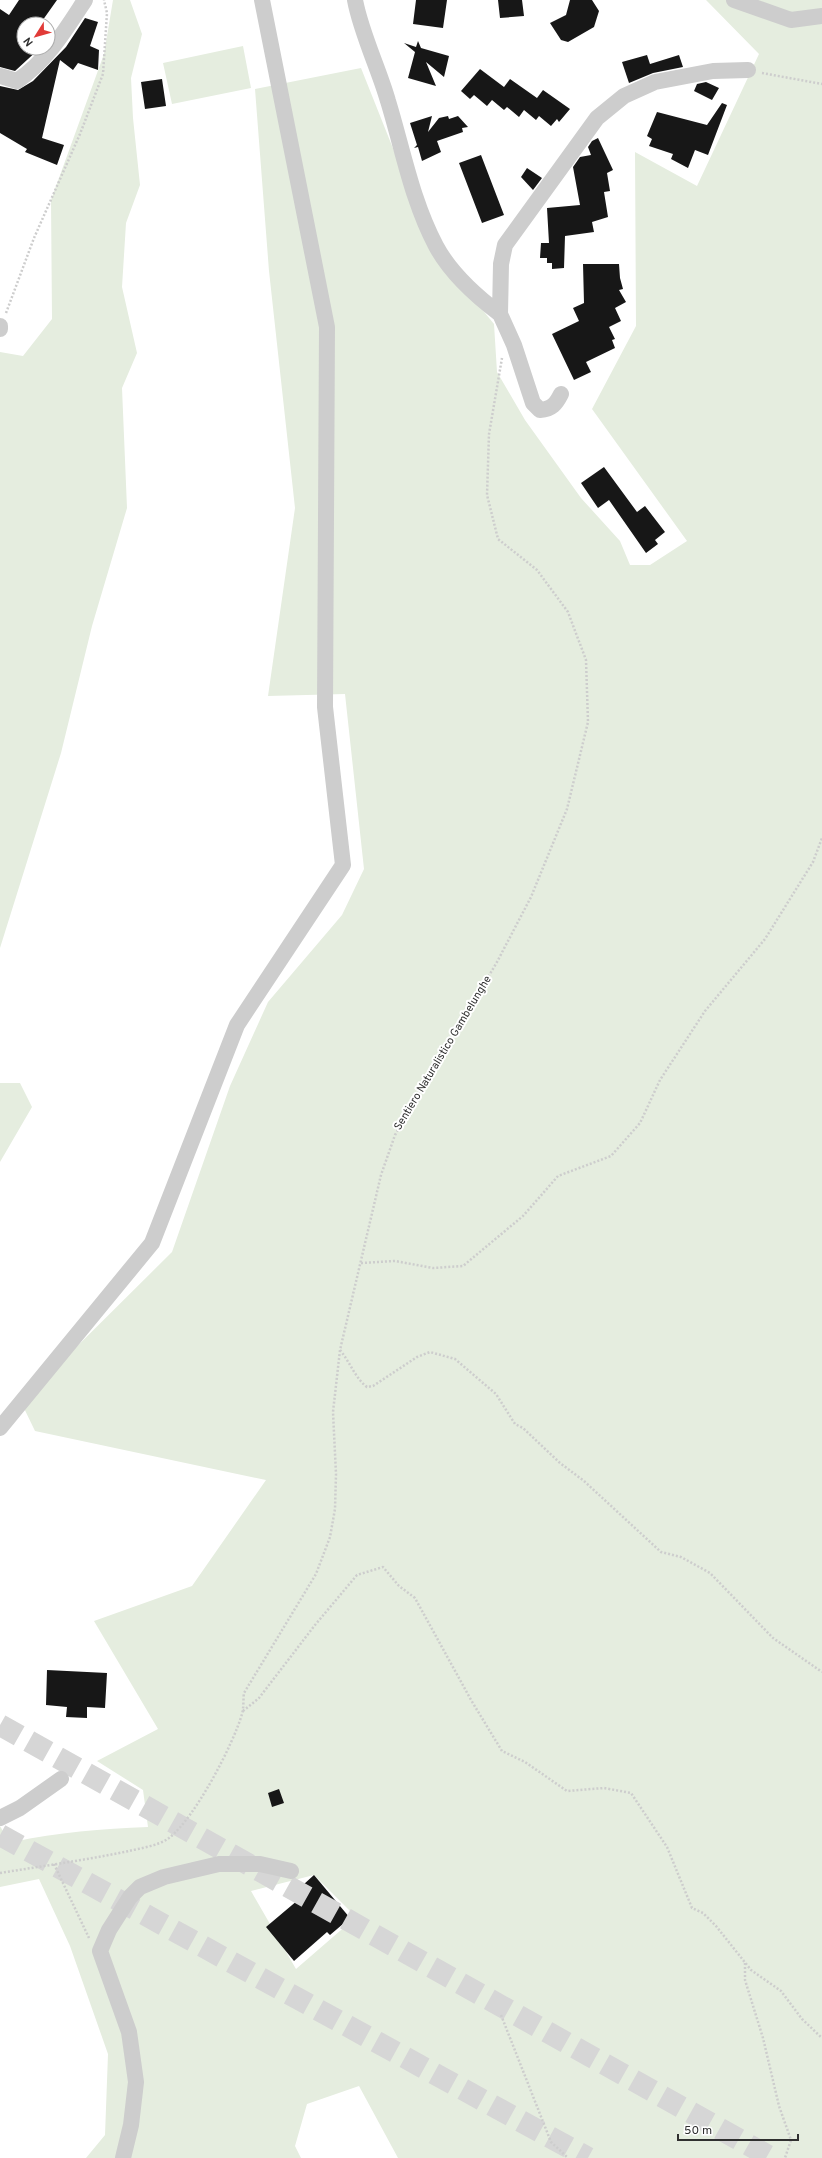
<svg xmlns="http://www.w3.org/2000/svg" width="822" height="2158" viewBox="0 0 822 2158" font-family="Overpass,sans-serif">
<rect width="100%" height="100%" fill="#fff"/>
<!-- green -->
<path fill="#e5eddf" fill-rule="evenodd" d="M113,0H130L142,34L131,78L133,118L140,185L126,223L122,287L137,353L122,388L127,508L92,626L61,753L0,948V352L23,356L52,319L51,200L104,54Z
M706,0H822V2158H398L359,2086L307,2104L295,2146L301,2158H86L105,2135L108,2054L70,1946L39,1879L0,1887V1826L8,1840L13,1842C58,1832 102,1829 148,1827L143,1790L97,1761L158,1729L94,1621L192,1586L266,1480L35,1431L21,1402L172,1252L230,1086L268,1002L342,915L364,869L345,694L268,696L295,508L269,271L255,89L361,68L433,249L494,324L497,372L525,420L581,498L620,541L630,565H650L687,541L592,409L636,326L635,152L697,186L759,54ZM314,1875L356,1917L296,1969L251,1891Z
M243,46L251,88L172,104L163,63Z
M0,1083H20L32,1107L0,1162Z"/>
<!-- building -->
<path fill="#171717" d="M19,0H57L40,24H24V48H40L15,71L0,67V9L9,15Z
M416,0H447L443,28L413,24Z
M498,0H522L524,16L500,18Z
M570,0H592L599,11L594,27L568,42L561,40L550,23L566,15Z
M85,18L98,22L90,46L99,50L98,70L78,63L73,70L60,60L42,138L64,145L57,165L25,152L27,149L0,133V86L18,90L33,81L66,47Z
M418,41L421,48L449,56L444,77L426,62L436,86L408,78L415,52L404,43L416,47Z
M647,55L650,64L679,55L683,67L653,73L629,83L622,62Z
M480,69L504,87L510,79L537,98L543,90L570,109L559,122L557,119L551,126L539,116L536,120L524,110L519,117L507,107L504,110L492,100L487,106L474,95L470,99L461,91Z
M162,79L166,106L145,109L141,82Z
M706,82L719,88L712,100L694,91L697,84Z
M722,103L727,105L708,155L695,150L688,168L671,159L673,154L649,146L652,139L647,136L657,112L707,125Z
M432,116L428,132L439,118L448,116L449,119L458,116L468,127L462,128L463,132L437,141L441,152L422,161L418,147L414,148L417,145L410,123Z
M598,138L613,170L607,173L610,191L604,192L608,217L592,222L594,232L565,236L564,268L552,269V263H547V258H540L541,243H549L547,208L580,205L573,167L580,157L591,155L588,147L592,141Z
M481,155L504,215L482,223L459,163Z
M527,168L542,178L533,190L521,177Z
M583,264H619L620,278L623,289L619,290L626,302L615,308L621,321L609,327L615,339L612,340L615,348L586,362L591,372L574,380L552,334L579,321L573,308L584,303Z
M604,467L637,512L645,506L665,532L655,540L658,544L646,553L609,500L598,508L581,483Z
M47,1670L107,1673L105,1708L87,1707V1718L66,1717L67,1707L46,1705Z
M279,1789L284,1803L272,1807L268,1793Z
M314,1875L350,1918L330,1935L327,1932L294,1961L266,1927L298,1900L293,1894Z"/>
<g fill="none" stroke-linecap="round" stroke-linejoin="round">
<!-- highway-tunnel -->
<path stroke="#d6d6d6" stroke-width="22" stroke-dasharray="22 11" stroke-linecap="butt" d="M0,1725L772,2158
M0,1835L588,2158"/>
<!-- path -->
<path stroke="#cdcdcd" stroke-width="2.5" stroke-dasharray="2 2" stroke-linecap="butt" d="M762,73L822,84
M6,313L34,238L80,134L103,74L107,13L104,0
M361,1263L395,1261L433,1268L463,1266L523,1216L558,1176L611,1156L640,1123L660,1080L705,1011L765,939L813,862L822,838
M340,1350C350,1362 355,1378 367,1387L373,1386L417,1357L430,1352L455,1359L496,1394L515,1424L523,1428L560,1463L584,1481L661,1552L681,1557L710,1573L773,1638L822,1672
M243,1711L259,1698L315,1625L357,1575L383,1567L399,1586L415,1598L471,1700L502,1751L525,1762L567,1791L604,1788L631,1793L667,1847L692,1908L703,1913L716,1926L751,1970L781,1991L802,2019L822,2038
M54,1864L89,1938
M0,1873C43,1866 86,1860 129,1851C141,1848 158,1846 169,1838C195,1818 233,1745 242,1714C244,1707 243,1700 244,1693L316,1574L330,1537L335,1509L336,1474L333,1412L340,1350L381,1175L395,1135L497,962L531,897L567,809L588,722L586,660L568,612L537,570L498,539L487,495L489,434L502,358
M745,1963V1980L763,2038L779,2106L791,2140L785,2158
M501,2015L551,2142L568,2158"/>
<!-- minor -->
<path stroke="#cdcdcd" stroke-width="16" d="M355,0C361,33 379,69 388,101C403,150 412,201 436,246C451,274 476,296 500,314
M734,0L791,20L822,16
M0,76L17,81C47,61 66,29 85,0
M0,326V329
M561,394C556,404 552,409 540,410L533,403L514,345L500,314L501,264L505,245L597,118L624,96L655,82L713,71L748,70
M0,1428L152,1243L237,1025L343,865L325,707L327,327L262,0
M0,1818L20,1808L61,1779
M123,2158L131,2125L136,2082L129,2032L100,1951L109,1930L130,1897L140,1887L164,1877L219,1864H260L291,1871"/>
</g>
<g text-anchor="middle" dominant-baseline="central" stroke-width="4" stroke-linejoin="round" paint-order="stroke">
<!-- street labels -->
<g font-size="11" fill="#303030" stroke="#fff">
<text transform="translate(443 1053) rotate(-59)">Sentiero Naturalistico Gambelunghe</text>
</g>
</g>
<!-- north arrow -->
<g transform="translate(36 36) rotate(233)"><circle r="19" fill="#ffffff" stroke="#acacac"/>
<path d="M0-3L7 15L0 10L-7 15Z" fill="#e13b38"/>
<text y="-6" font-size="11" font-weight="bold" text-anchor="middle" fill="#303030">N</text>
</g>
<!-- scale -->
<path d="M678 2134v6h120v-6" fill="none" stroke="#303030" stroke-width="2"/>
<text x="684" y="2134" font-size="12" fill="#303030" stroke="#ffffff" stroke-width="3" paint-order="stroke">50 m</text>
</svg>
